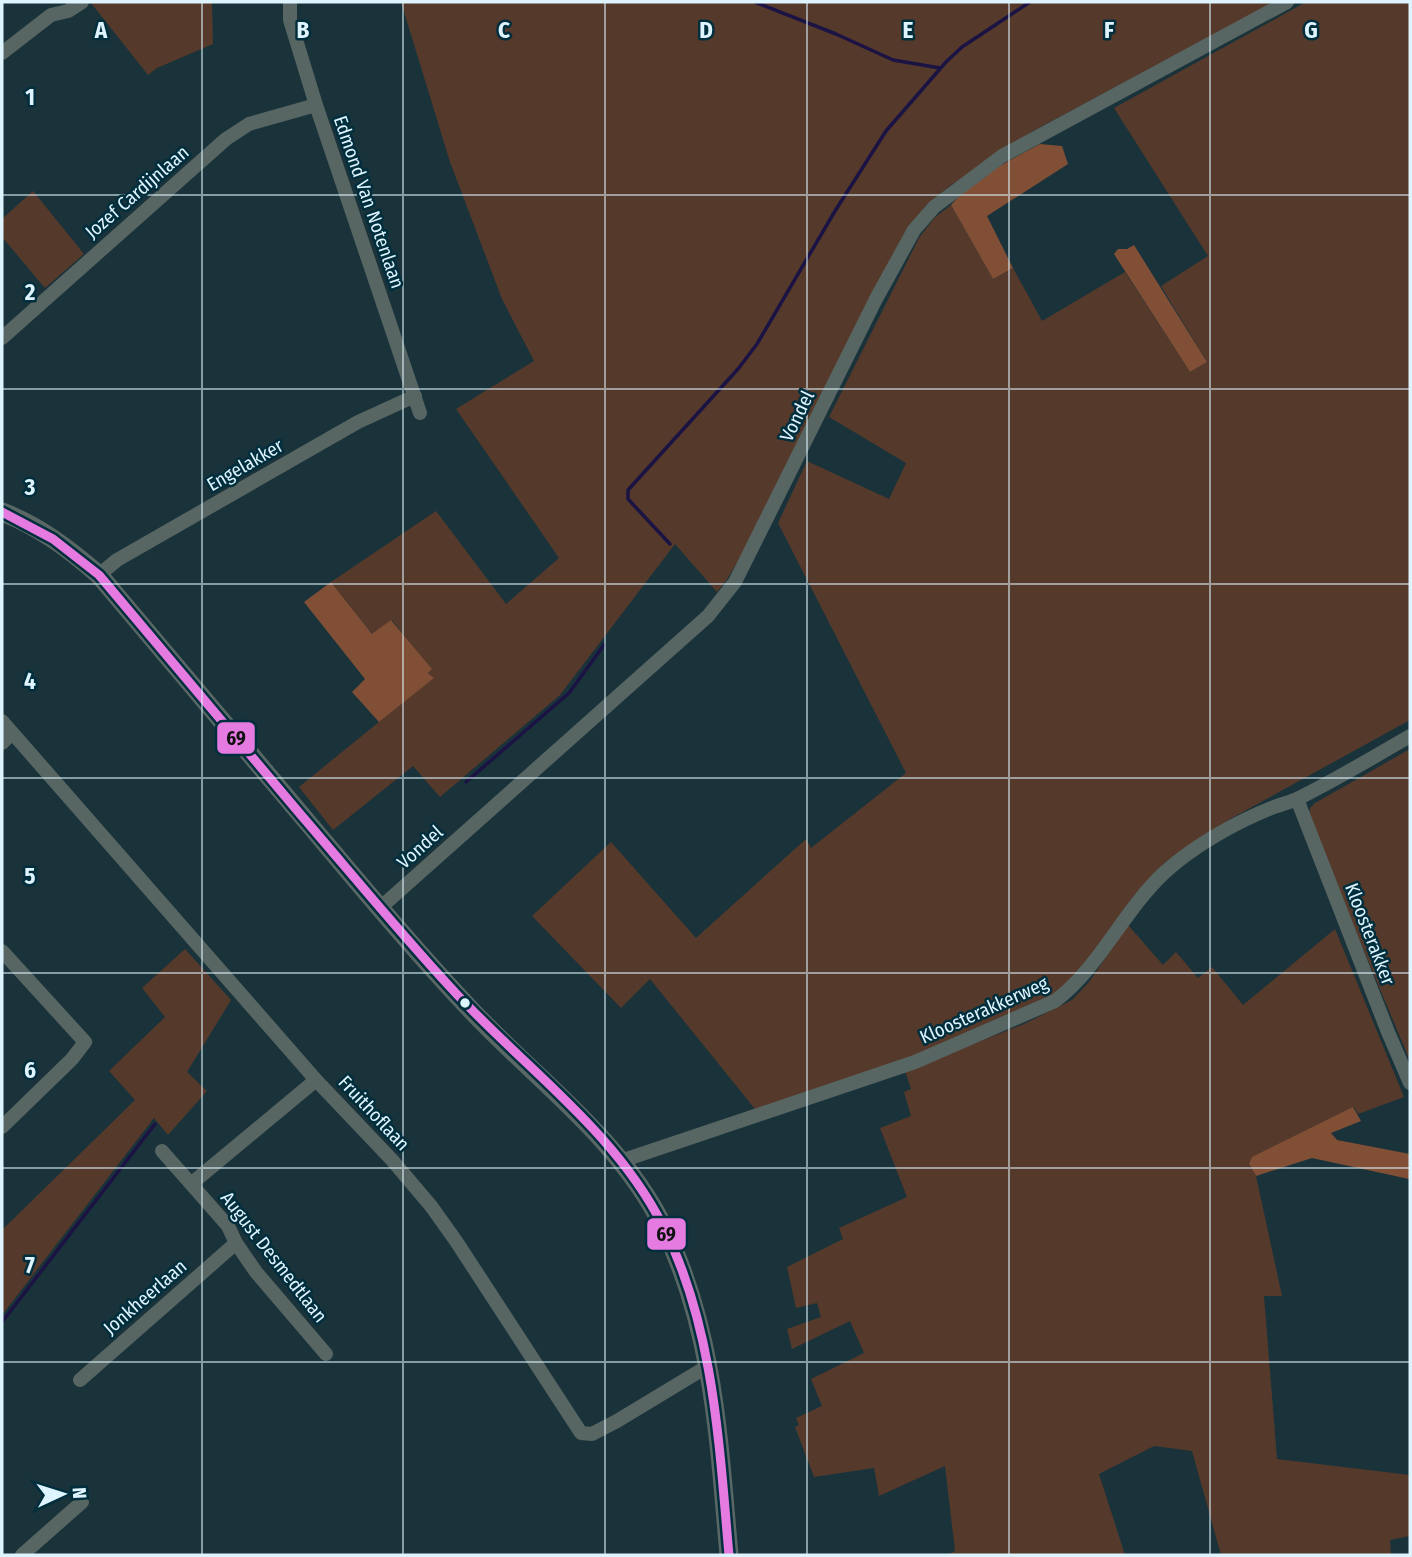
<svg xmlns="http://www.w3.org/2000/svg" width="1412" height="1557" viewBox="0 0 1412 1557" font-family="'Fira Sans Condensed',sans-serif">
<rect width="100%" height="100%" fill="#1a333b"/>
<!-- green -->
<path fill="#55392b" d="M92,2H212L213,44L157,68L148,75L91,3Z
M401,2H1275L1033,131L951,185L926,205L903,238L747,546L726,581L717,592L675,544L560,695L440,797L413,766L333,830L299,787L433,678L428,672L431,669L392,620L373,635L331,582L436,511L506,604L559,558L456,409L534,361L502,299L450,162Z
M1306,2H1410V720L1230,819L1164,863L1133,897L1084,966L1060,992L1015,1015L880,1069L755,1109L650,979L621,1008L532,916L611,842L696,938L806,839L811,848L906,773L778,523L807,461L889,499L906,463L829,417L919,238L934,218L951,205L993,279L1013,268L1042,321L1125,272L1190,372L1207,362L1161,286L1208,256L1114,108Z
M33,191L84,254L45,288L2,237V219Z
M1410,749V1061L1309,819L1310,808L1315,803Z
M1128,925L1163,965L1176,952L1198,978L1212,967L1243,1005L1335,929L1404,1097L1358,1114L1354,1107L1249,1164L1256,1176L1282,1296H1264L1277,1459L1410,1475V1536L1390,1540L1391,1555H1221L1192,1451L1154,1446L1099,1474L1125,1555H947L955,1551L945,1466L879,1496L874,1468L814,1477L795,1427L799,1425L796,1418L822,1406L811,1379L864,1353L850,1321L792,1349L787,1329L821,1317L817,1303L796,1308L787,1267L843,1239L839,1228L907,1197L880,1128L911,1116L904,1092L911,1089L905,1071L1024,1024L1072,1000L1089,982Z
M185,949L231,1000L187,1072L207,1091L168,1135L154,1118L2,1315V1230L135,1100L109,1071L165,1017L142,988Z"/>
<!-- forest -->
<path fill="#814f35" d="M1040,144L1062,146L1068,164L987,216L1013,268L993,279L951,205C973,178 1010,160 1040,144Z
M1134,245L1207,362L1190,372L1114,254L1118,249H1127Z
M331,582L372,634L391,620L432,669L428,673L434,678L379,722L352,692L365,679L304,602Z
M1353,1107L1361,1121L1331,1133L1337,1140L1410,1154L1409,1179L1312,1158L1256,1176L1249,1164L1252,1157Z"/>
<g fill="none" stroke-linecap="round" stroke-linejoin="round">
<!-- stream -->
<path stroke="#1b1344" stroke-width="3.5" d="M755,2L836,34L893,60L940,68
M670,544L628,499V490L738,369L757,344L835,211L886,131L946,62L962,47L1030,2
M466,782L569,693L604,645
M2,1322L155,1124"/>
<!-- street -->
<path stroke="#586663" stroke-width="14" d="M290,2V20L316,105L420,413
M2,53L51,15L68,11L82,2
M2,338L226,139L249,124L316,105
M99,575L117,560L358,422L415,396
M2,721L316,1080L392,1160L431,1206L456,1241L581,1433L592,1434L617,1421L708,1366
M2,743L12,733
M1297,799L1388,1032L1410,1083
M380,908L708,616L735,582L876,299L914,230L934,207L1002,156L1287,2
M2,951L85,1042L72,1059L2,1127
M162,1151L228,1226L236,1243L256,1272L326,1354
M621,1161L915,1062L1055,1001C1100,967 1123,911 1165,872C1195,845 1236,822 1274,807C1282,804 1291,802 1299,798C1337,779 1374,757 1410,736
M191,1184L316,1080
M80,1380L236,1243
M22,1555L82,1502"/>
<!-- secondary -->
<path stroke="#596864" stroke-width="19" d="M2,512C39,526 69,549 99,575C169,658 239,741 309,824C362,887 415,951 472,1011C537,1080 620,1139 663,1226C714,1329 719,1443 729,1555"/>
<!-- bus-1 casing -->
<g stroke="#012e3d" stroke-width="14">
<path id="bus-1" d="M2,512L53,539L99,575C166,655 234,735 301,815C351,873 399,932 451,988C522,1066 615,1130 663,1226C714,1327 719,1444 729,1555"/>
</g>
<!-- bus-1 -->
<use href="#bus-1" stroke="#e57be0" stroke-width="9"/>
</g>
<!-- grid -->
<path fill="none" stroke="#def4fe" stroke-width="2" stroke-opacity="0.55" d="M202,2V1555M403,2V1555M605,2V1555M807,2V1555M1009,2V1555M1210,2V1555M2,195H1410M2,389H1410M2,584H1410M2,778H1410M2,973H1410M2,1168H1410M2,1362H1410"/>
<!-- markers -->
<circle fill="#def4fe" stroke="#012e3d" stroke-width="2.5" cx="465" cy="1003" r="6"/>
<g text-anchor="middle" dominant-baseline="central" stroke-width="5" stroke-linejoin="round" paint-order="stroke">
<!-- street labels -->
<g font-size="19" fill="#def4fe" stroke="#012e3d">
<text transform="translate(137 192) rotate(-41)">Jozef Cardijnlaan</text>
<text transform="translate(369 202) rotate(71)">Edmond Van Notenlaan</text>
<text transform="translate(797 416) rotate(-64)">Vondel</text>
<text transform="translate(245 465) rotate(-30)">Engelakker</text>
<text transform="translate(420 847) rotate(-42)">Vondel</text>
<text transform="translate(1370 934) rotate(69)">Kloosterakker</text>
<text transform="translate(984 1010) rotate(-24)">Kloosterakkerweg</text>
<text transform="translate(374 1113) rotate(47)">Fruithoflaan</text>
<text transform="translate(274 1257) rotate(52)">August Desmedtlaan</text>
<text transform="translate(145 1297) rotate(-41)">Jonkheerlaan</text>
</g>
</g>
<g font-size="23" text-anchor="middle" font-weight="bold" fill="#def4fe" stroke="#012e3d" stroke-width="5" stroke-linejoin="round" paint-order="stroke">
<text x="101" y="38">A</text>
<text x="303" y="38">B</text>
<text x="504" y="38">C</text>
<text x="706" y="38">D</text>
<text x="908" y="38">E</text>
<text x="1109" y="38">F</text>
<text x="1311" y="38">G</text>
<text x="30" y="105">1</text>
<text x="30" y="300">2</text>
<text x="30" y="495">3</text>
<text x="30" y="689">4</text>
<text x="30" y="884">5</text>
<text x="30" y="1078">6</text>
<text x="30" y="1273">7</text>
</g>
<g stroke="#012e3d" stroke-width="2.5">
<rect x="216" y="721" width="40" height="34" rx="7" fill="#e57be0"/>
<rect x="646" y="1217" width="41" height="34" rx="7" fill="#e57be0"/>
</g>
<g font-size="19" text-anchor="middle" font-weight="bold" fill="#111">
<text x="236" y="745">69</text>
<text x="666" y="1241">69</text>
</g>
<!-- border -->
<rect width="1412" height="1557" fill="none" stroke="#def4fe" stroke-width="7"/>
<!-- north arrow -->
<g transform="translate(63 1494) rotate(86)" stroke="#012e3d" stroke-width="5" paint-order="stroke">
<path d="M0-5L12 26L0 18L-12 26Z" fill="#def4fe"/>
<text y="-10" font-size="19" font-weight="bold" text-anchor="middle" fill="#def4fe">N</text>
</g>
</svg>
